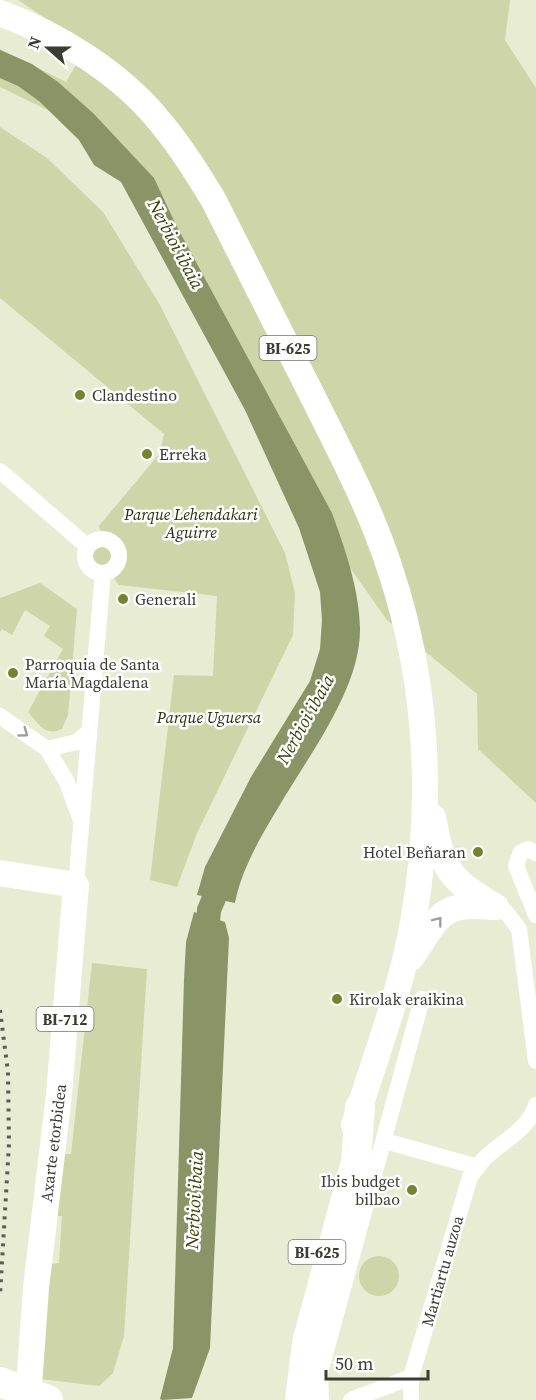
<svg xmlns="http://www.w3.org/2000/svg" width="536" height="1400" viewBox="0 0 536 1400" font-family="'Source Serif 4',serif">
<rect width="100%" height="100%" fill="#e7ecd3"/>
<!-- green -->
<path fill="#cdd5a9" d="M18,0H510L505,40L536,88V803L478,749L477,694L387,620L287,479L93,132L0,87V49L66,82L80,58L63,30Z
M0,127L47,158L103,212L160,305L285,553L295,593L293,635L197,833L177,887L150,880L174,675L213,676L217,596L119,585L114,578C135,563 127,534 101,532L99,526L160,453L164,434L0,298Z
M93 556a9 9 0 1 1 18 0a9 9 0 1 1-18 0Z
M40,583L77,609L68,715L62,729C45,737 39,724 28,712L63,649L44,636L50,626L25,610L12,635L2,629L0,632V598Z
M92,963L147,969L124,1336L113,1373L99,1386L33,1378L52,1264L59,1263L62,1216H56L63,1154H71Z
M359 1276a20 20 0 1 1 40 0a20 20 0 1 1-40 0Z"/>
<!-- water -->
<path fill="#8b9467" d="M0,50L32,64L58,82L93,113L154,178L176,225L332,513C345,549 359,588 360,628C361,689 308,756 278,808C261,836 241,870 235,903L197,895L205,867L251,777L310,681L320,649L322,620L320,592L299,528L245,410L121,182L94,165L79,140L39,101L18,86L0,78Z
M194,912L225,922L229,938L210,1348L192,1398L162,1400L160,1399L173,1348L184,980L186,942Z"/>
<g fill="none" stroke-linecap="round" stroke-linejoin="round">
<!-- river -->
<path stroke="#8b9467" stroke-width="24" d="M206,948L209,910L226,869"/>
<!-- street -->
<path stroke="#fff" stroke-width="16" d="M0,471L88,547
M85 556a17 17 0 1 1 34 0a17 17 0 1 1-34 0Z
M0,716L47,749L67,782L80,818
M47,749L77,742L87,733
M536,853L528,849L521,852L516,866L536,915
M76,885L103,573
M496,907L506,912L519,929L536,1061
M385,1141L478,1167
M321,1400L320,1373L422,999
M351,1400L411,1377
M411,1400V1377L470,1177C475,1171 479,1164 485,1158C504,1140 527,1131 536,1105"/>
<!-- primary -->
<path stroke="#fff" stroke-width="26" d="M0,13C59,35 121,73 161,123C181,147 197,173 213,199C247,266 281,334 315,401C343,457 372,512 391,572C428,684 434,806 413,922C401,991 375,1058 354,1125
M433,817C443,871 449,879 496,907
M0,873L76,885L59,1095L36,1288L28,1400
M411,958C439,918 439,901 492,907"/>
<!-- highway -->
<path stroke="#fff" stroke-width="30" d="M0,1382L48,1400
M300,1400L307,1343L356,1162L360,1107"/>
<!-- rail -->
<path stroke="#5b5d51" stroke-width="4" stroke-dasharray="3 6" stroke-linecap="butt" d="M0,1010L8,1072L9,1144L0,1296"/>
</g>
<!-- one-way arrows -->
<defs><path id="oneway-chevron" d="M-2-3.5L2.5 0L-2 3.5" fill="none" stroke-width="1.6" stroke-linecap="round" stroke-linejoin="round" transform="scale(1.5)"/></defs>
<g stroke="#9d9e99">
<use href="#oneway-chevron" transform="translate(24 733) rotate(36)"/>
<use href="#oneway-chevron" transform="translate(438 921) rotate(-52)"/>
</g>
<!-- markers -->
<g fill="#76822f" stroke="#fff" stroke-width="2">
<circle cx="80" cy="395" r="6"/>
<circle cx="147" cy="454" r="6"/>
<circle cx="123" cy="599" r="6"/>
<circle cx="13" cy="673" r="6"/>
<circle cx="478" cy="852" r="6"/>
<circle cx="337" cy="999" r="6"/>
<circle cx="412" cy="1190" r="6"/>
</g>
<g text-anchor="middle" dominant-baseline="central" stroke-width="5" stroke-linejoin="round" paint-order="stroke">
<!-- shield labels -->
<g fill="#fff" stroke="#767770" stroke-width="1.5">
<rect x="259.5" y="336" width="57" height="24" rx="4.5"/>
<rect x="36.5" y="1007" width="57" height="24" rx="4.5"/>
<rect x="288.5" y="1240" width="57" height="24" rx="4.5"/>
</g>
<g font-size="15" font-weight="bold" fill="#3b3d33">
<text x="288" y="348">BI-625</text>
<text x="65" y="1019">BI-712</text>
<text x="317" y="1252">BI-625</text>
</g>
<!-- poi labels -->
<g font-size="16" fill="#3b3d33" stroke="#fff" text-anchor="start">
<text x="92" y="395">Clandestino</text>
<text x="159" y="454">Erreka</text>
<text x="135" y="599">Generali</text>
<text x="25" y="664">Parroquia de Santa<tspan x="25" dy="18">María Magdalena</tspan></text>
<text x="466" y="852" text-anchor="end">Hotel Beñaran</text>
<text x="349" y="999">Kirolak eraikina</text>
<text x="400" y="1181" text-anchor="end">Ibis budget<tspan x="400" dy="18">bilbao</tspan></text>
</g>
<!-- park labels -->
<g font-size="16" font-style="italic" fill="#282d08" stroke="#fff">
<text x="191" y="514">Parque Lehendakari<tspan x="191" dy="18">Aguirre</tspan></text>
<text x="209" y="717">Parque Uguersa</text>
</g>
<!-- street labels -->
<g font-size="16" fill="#3b3d33" stroke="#fff">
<text transform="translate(53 1143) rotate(-83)">Axarte etorbidea</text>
<text transform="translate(442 1271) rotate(-74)">Martiartu auzoa</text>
</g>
<!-- water labels -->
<g font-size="18" font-style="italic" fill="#383f07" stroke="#fff">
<text transform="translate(176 244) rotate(62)">Nerbioi ibaia</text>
<text transform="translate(305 719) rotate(-61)">Nerbioi ibaia</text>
<text transform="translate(194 1200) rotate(-87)">Nerbioi ibaia</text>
</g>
</g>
<!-- north arrow -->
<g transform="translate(48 48) rotate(291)" stroke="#ffffff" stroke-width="4.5" paint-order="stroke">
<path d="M0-4.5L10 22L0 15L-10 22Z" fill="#3b3d33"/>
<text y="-9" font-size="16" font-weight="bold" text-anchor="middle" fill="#3b3d33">N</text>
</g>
<!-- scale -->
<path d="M326 1370v9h102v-9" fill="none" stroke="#3b3d33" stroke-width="3"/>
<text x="335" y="1370" font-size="18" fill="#3b3d33" stroke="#ffffff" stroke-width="4.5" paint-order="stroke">50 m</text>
</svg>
